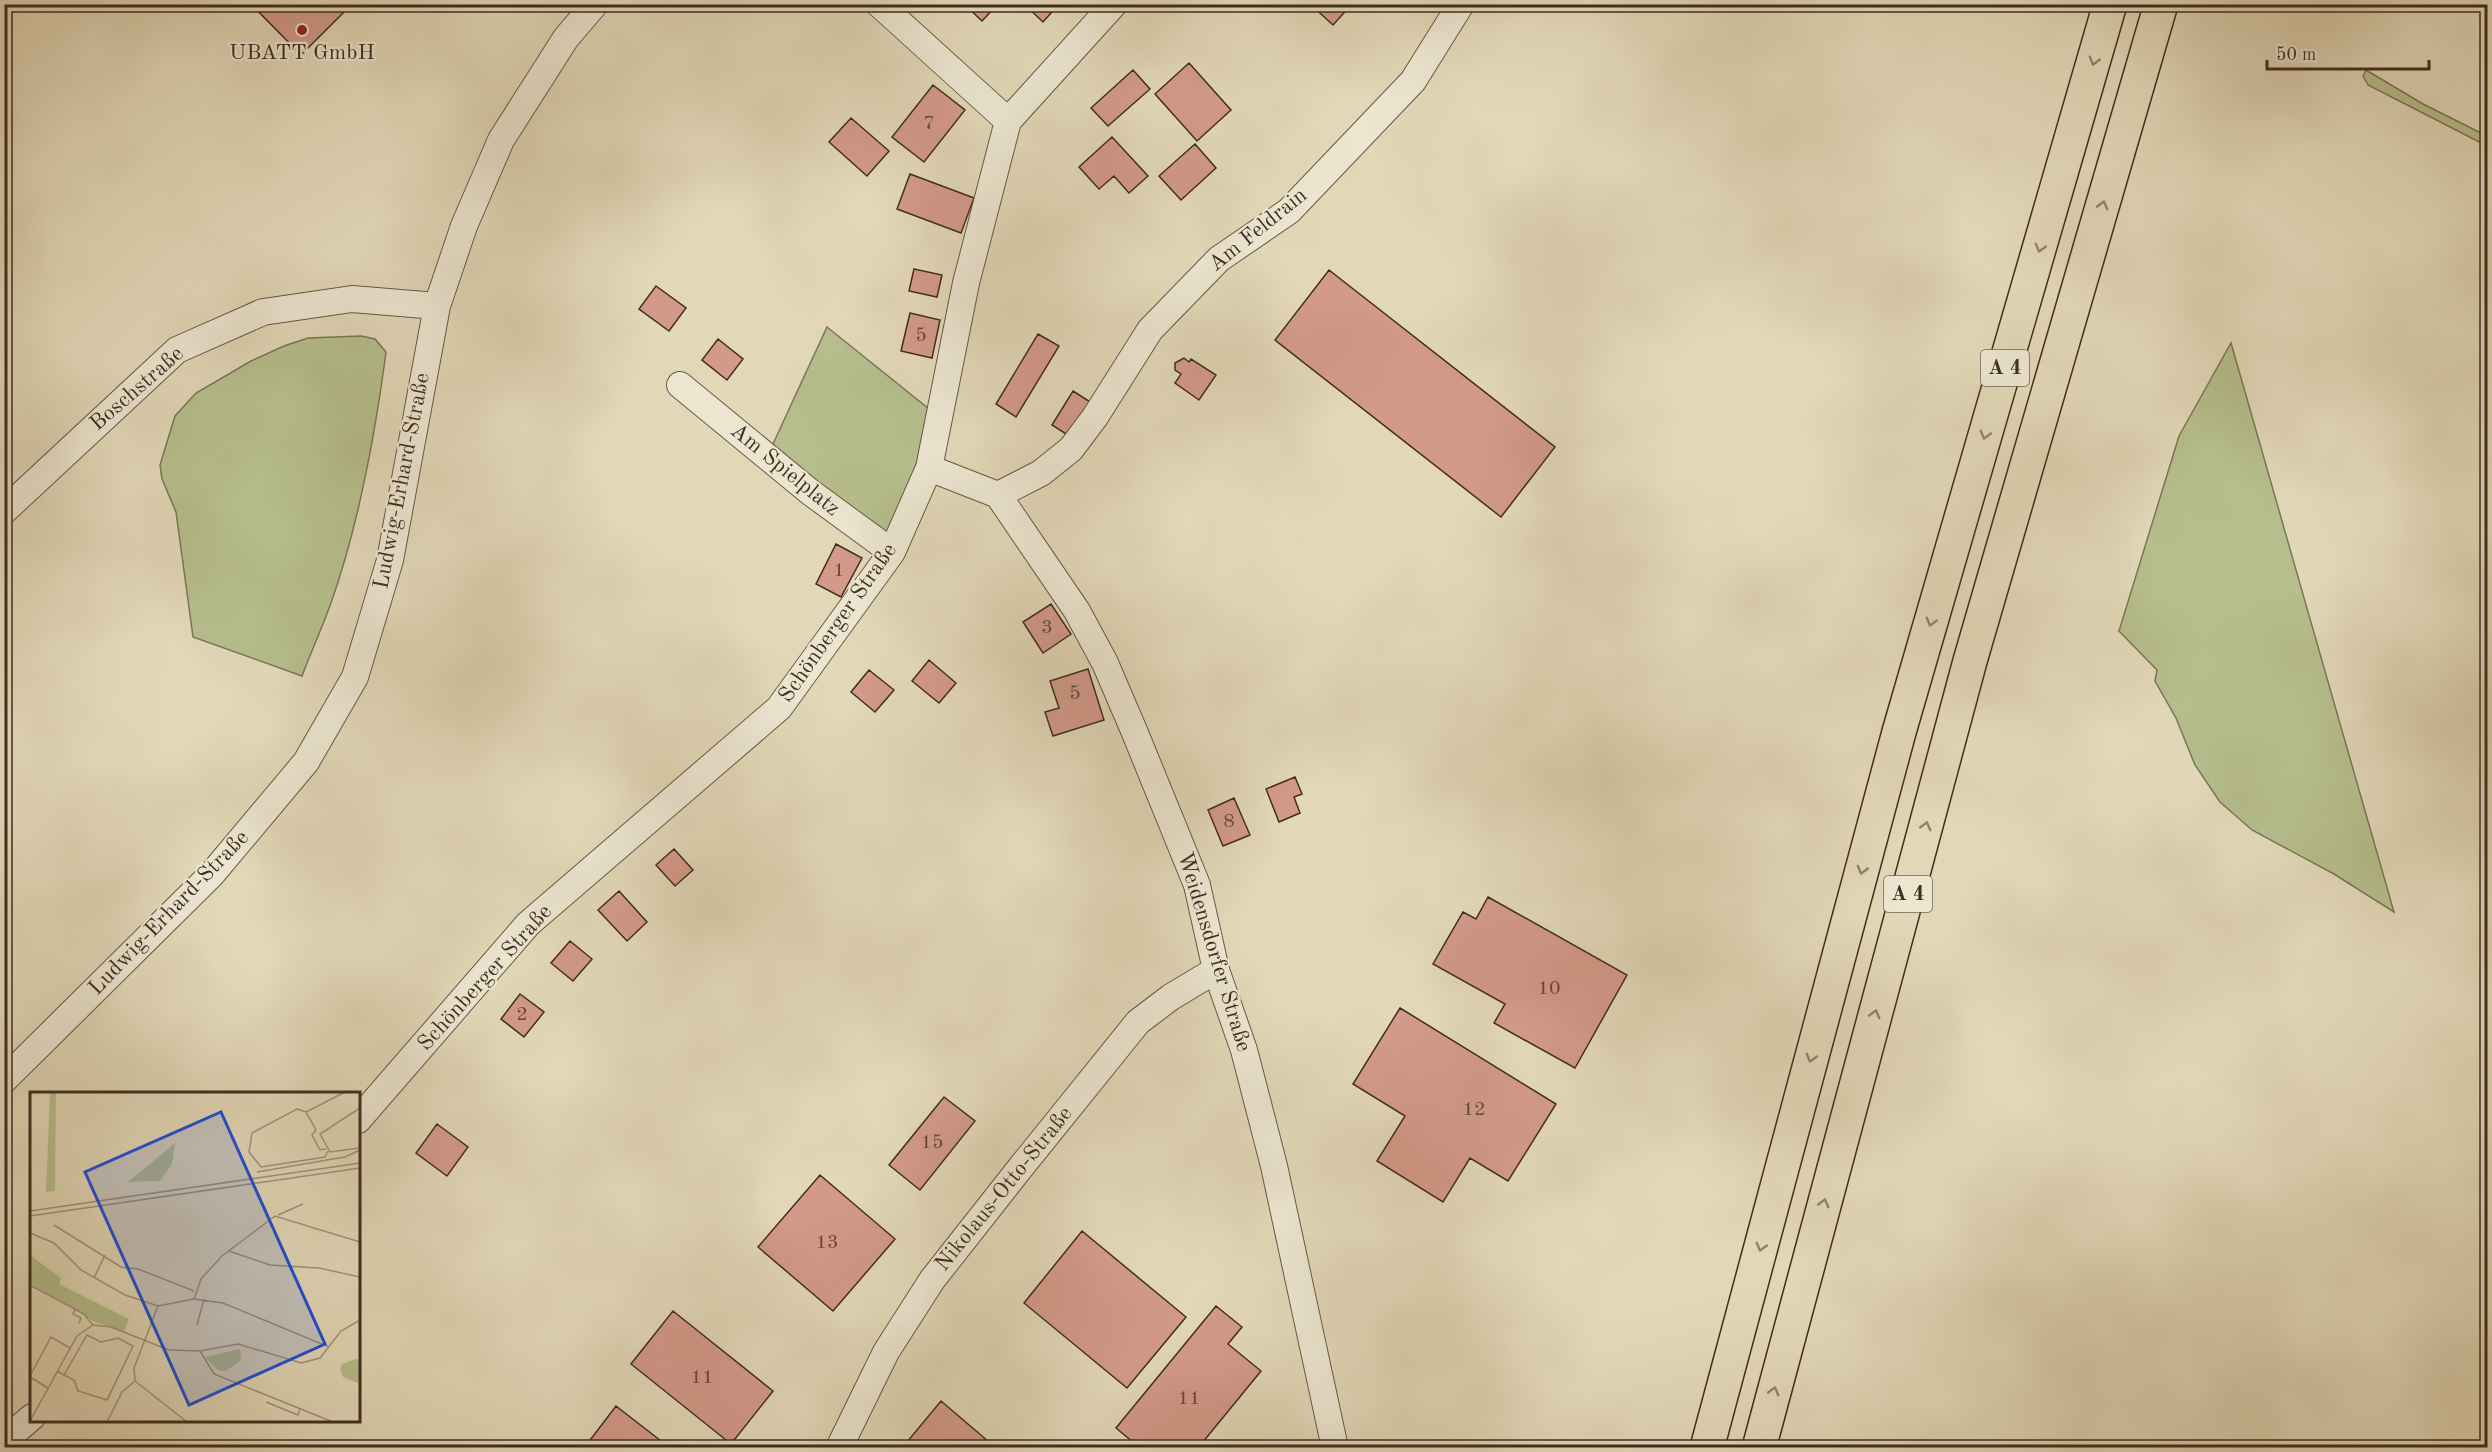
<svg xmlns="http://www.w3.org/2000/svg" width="2492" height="1452" viewBox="0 0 2492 1452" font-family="'Old Standard TT',serif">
<rect width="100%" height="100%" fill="#e2d8b8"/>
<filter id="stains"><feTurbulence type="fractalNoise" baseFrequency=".00333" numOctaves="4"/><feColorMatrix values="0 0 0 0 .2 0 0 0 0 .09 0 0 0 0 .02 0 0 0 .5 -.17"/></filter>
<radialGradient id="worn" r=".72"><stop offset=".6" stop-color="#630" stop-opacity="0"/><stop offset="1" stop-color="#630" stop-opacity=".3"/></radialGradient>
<!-- green -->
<path fill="#b6be8d" stroke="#7b7656" stroke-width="1.5" d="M2366,70L2423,104L2487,136V146L2368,85L2363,76Z
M827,327L939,417L892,552L767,457Z
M361,336L375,339L386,352C375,435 359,524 331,603C322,628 311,652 302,676L193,637L176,512L162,479L160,465L175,416L196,393L251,361L284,346L308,338Z
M2231,343L2394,912L2334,874L2252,830L2220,802L2195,765L2176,718L2155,681L2157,670L2119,631L2179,436Z"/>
<!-- building -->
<path fill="#d39a8a" stroke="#402d1f" stroke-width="1.5" d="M251,4H352L301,55Z
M964,4H998L982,21Z
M1024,4H1059L1043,22Z
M1310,4H1352L1333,25Z
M1189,63L1231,110L1197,141L1155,94Z
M1133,70L1150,89L1108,126L1091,108Z
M933,85L965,110L924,162L892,137Z
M851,118L889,151L867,176L829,142Z
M1112,137L1148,176L1129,193L1114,176L1099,189L1079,167Z
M1195,144L1216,168L1181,200L1159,176Z
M910,174L974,198L961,233L897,209Z
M914,269L942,275L937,297L909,291Z
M1329,270L1555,447L1501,517L1275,340Z
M656,286L686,308L669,331L639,309Z
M910,313L940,320L932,358L901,351Z
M1038,334L1059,346L1016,417L996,404Z
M718,339L743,359L727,380L702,360Z
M1184,358L1189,362L1191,359L1216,375L1199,400L1175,383L1181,374L1175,370V363Z
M1073,391L1095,405L1074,439L1052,425Z
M836,544L862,558L841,597L816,584Z
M1051,604L1071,634L1043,653L1023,622Z
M929,660L956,683L939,703L912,681Z
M1088,669L1104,720L1053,736L1045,712L1059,708L1050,681Z
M869,670L894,690L875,712L851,692Z
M1295,777L1302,794L1294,797L1300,813L1279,822L1266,789Z
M1234,798L1250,835L1223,846L1208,810Z
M674,849L693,870L675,886L656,865Z
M619,891L647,922L627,941L598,910Z
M1488,897L1627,975L1575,1068L1494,1023L1505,1004L1433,964L1463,912L1476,919Z
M570,941L592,959L573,981L551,963Z
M520,994L544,1012L524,1037L501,1019Z
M1400,1008L1556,1104L1508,1181L1470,1158L1443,1202L1377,1161L1405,1116L1353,1084Z
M944,1097L975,1121L920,1190L889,1165Z
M437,1124L468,1147L447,1176L416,1153Z
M820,1175L895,1239L833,1311L758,1247Z
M1082,1231L1186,1317L1127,1388L1024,1303Z
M1216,1306L1242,1327L1228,1344L1261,1371L1198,1448H1140L1116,1428Z
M673,1311L773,1391L731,1444L631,1364Z
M941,1401L996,1448H902Z
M616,1406L670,1448H584Z"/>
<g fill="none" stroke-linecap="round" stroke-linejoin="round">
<!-- minor casing -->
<g stroke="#685845" stroke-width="28">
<path id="minor" d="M879,4L1008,121
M680,385L810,492L892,552
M929,468L998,495L1077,611L1105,663L1135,733L1197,885L1216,970L1244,1050L1274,1166L1335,1448
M998,495L1041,473L1071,449L1095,417L1150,330L1219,259L1289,211L1413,81L1461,4
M4,511L177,350L263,312L352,299L437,306
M4,1080L212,874L306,762L355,677L390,560L437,306L464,226L501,140L566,38L595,4
M358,1120L528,924L779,708L892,552L929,468L966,283L1008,121L1114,4
M4,1441L32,1417
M839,1448L886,1352L932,1280L1021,1167L1138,1022L1171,997L1216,970"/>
</g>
<!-- highway casing -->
<g stroke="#402d1f" stroke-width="36">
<path id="highway" d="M1707,1448L1899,732L2110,4
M1759,1448L1970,661L2161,4"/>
</g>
<!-- minor -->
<use href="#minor" stroke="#ece6d1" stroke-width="26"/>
<!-- highway -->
<use href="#highway" stroke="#e2d8b8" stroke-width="33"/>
</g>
<!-- one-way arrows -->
<defs><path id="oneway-chevron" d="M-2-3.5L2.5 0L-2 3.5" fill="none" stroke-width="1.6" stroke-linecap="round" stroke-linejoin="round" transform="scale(1.5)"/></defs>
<g stroke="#91826c">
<use href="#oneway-chevron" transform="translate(2094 61) rotate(106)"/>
<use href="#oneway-chevron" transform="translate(2103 205) rotate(-74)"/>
<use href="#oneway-chevron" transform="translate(2040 248) rotate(106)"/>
<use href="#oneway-chevron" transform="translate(1985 435) rotate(106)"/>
<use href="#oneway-chevron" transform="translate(1931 622) rotate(106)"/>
<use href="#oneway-chevron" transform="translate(1926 826) rotate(-75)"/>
<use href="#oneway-chevron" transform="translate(1862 870) rotate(105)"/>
<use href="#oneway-chevron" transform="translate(1875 1014) rotate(-75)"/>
<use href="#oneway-chevron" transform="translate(1811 1058) rotate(105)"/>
<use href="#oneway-chevron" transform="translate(1824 1203) rotate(-75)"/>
<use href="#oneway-chevron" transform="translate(1761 1247) rotate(105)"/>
<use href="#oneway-chevron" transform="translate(1774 1391) rotate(-75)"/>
</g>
<!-- markers -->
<circle fill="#8f2418" stroke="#ece6d1" stroke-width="2" cx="302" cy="30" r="6"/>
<g text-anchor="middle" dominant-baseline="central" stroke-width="4.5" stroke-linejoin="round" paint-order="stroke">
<!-- number labels -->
<g font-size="20" fill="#65483a">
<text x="929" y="124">7</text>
<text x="921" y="336">5</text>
<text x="839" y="571">1</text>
<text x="1047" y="628">3</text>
<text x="1075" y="694">5</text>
<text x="1229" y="822">8</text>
<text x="1549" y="989">10</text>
<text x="522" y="1015">2</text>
<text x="1474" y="1110">12</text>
<text x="932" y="1143">15</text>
<text x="827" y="1243">13</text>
<text x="702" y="1378">11</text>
<text x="1189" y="1399">11</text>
</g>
<!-- shield labels -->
<g fill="#ece6d1" stroke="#746454" stroke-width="1.5">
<rect x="1981" y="350" width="48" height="36" rx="4.5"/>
<rect x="1884" y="876" width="48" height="36" rx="4.5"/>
</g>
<g font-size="21" font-weight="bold" fill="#402d1f">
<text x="2005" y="368">A 4</text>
<text x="1908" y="894">A 4</text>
</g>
<!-- poi labels -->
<g font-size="22" fill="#402d1f" stroke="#ece6d1">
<text x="302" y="53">UBATT GmbH</text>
</g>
<!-- street labels -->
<g font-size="22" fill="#402d1f" stroke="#ece6d1">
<text transform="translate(1258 230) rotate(-39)">Am Feldrain</text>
<text transform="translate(137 389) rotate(-41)">Boschstraße</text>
<text transform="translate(785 470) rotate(39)">Am Spielplatz</text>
<text transform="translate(402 481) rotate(-79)">Ludwig-Erhard-Straße</text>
<text transform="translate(838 623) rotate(-55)">Schönberger Straße</text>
<text transform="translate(169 913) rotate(-46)">Ludwig-Erhard-Straße</text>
<text transform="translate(1214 952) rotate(73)">Weidensdorfer Straße</text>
<text transform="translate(485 978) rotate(-48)">Schönberger Straße</text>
<text transform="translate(1004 1189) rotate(-51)">Nikolaus-Otto-Straße</text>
</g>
</g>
<!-- overview -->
<g transform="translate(30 1092)">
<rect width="330" height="330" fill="#e2d8b8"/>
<path d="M20,0H26L25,99L16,100ZM145,51L142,72L130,89L98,90ZM0,163L31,186L29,192L99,227L94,239L97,241L63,229L0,191ZM210,257L211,268L196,279L188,278L175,265ZM326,267L330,268V292L313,285L310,277L312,272Z" fill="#b6be8d"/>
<path fill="none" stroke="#a1947b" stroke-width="1.5" d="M330,16L290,42L300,60L330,56M276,20L267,17L222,41L219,60L231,75L295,65L298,59M296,57L290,58L282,43L286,38L276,20L315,0M227,80L315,65L330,58M0,119L330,71M248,123L273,112M0,124L330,76M24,133L91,175L108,177L164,199M0,141L24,151L51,178L95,203L128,214L164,207L193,211L299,255M199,159L240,173L289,176L330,185M64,186L75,163M0,193L54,222L63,233M164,207L171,187L192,164L245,124L330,150M45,217L43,222L51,226L49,231M167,233L174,207M170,259L184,282L303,330M27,279L34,283L44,288L48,299L77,308L103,254L88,246L71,250L57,243L34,283M0,284L21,245L40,256M0,285L18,296M105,289L104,276L128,214M105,289L157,330M236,310L268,323L270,317M0,329L47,244L63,233L81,235L139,258L170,259L208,252L271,271L290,266L311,239L330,228M77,330L92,300L105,289"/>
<path fill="#1d4ed8" fill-opacity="0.15" stroke="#1d4ed8" stroke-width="3" d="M191,20L295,252L159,313L55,80Z"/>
<rect width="330" height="330" fill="none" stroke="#402d1f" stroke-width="3"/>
</g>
<!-- margin -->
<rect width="2492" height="1452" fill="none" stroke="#e2d8b8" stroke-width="24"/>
<rect x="6" y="6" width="2480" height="1440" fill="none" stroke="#402d1f" stroke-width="3"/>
<rect x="12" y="12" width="2468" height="1428" fill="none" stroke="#402d1f" stroke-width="1.5"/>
<!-- scale -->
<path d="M2267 60v9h162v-9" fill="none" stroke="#402d1f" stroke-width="3"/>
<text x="2276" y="60" font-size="18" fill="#402d1f" stroke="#ece6d1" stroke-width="4.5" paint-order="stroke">50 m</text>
<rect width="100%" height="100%" filter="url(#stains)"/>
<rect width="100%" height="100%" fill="url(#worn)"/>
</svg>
